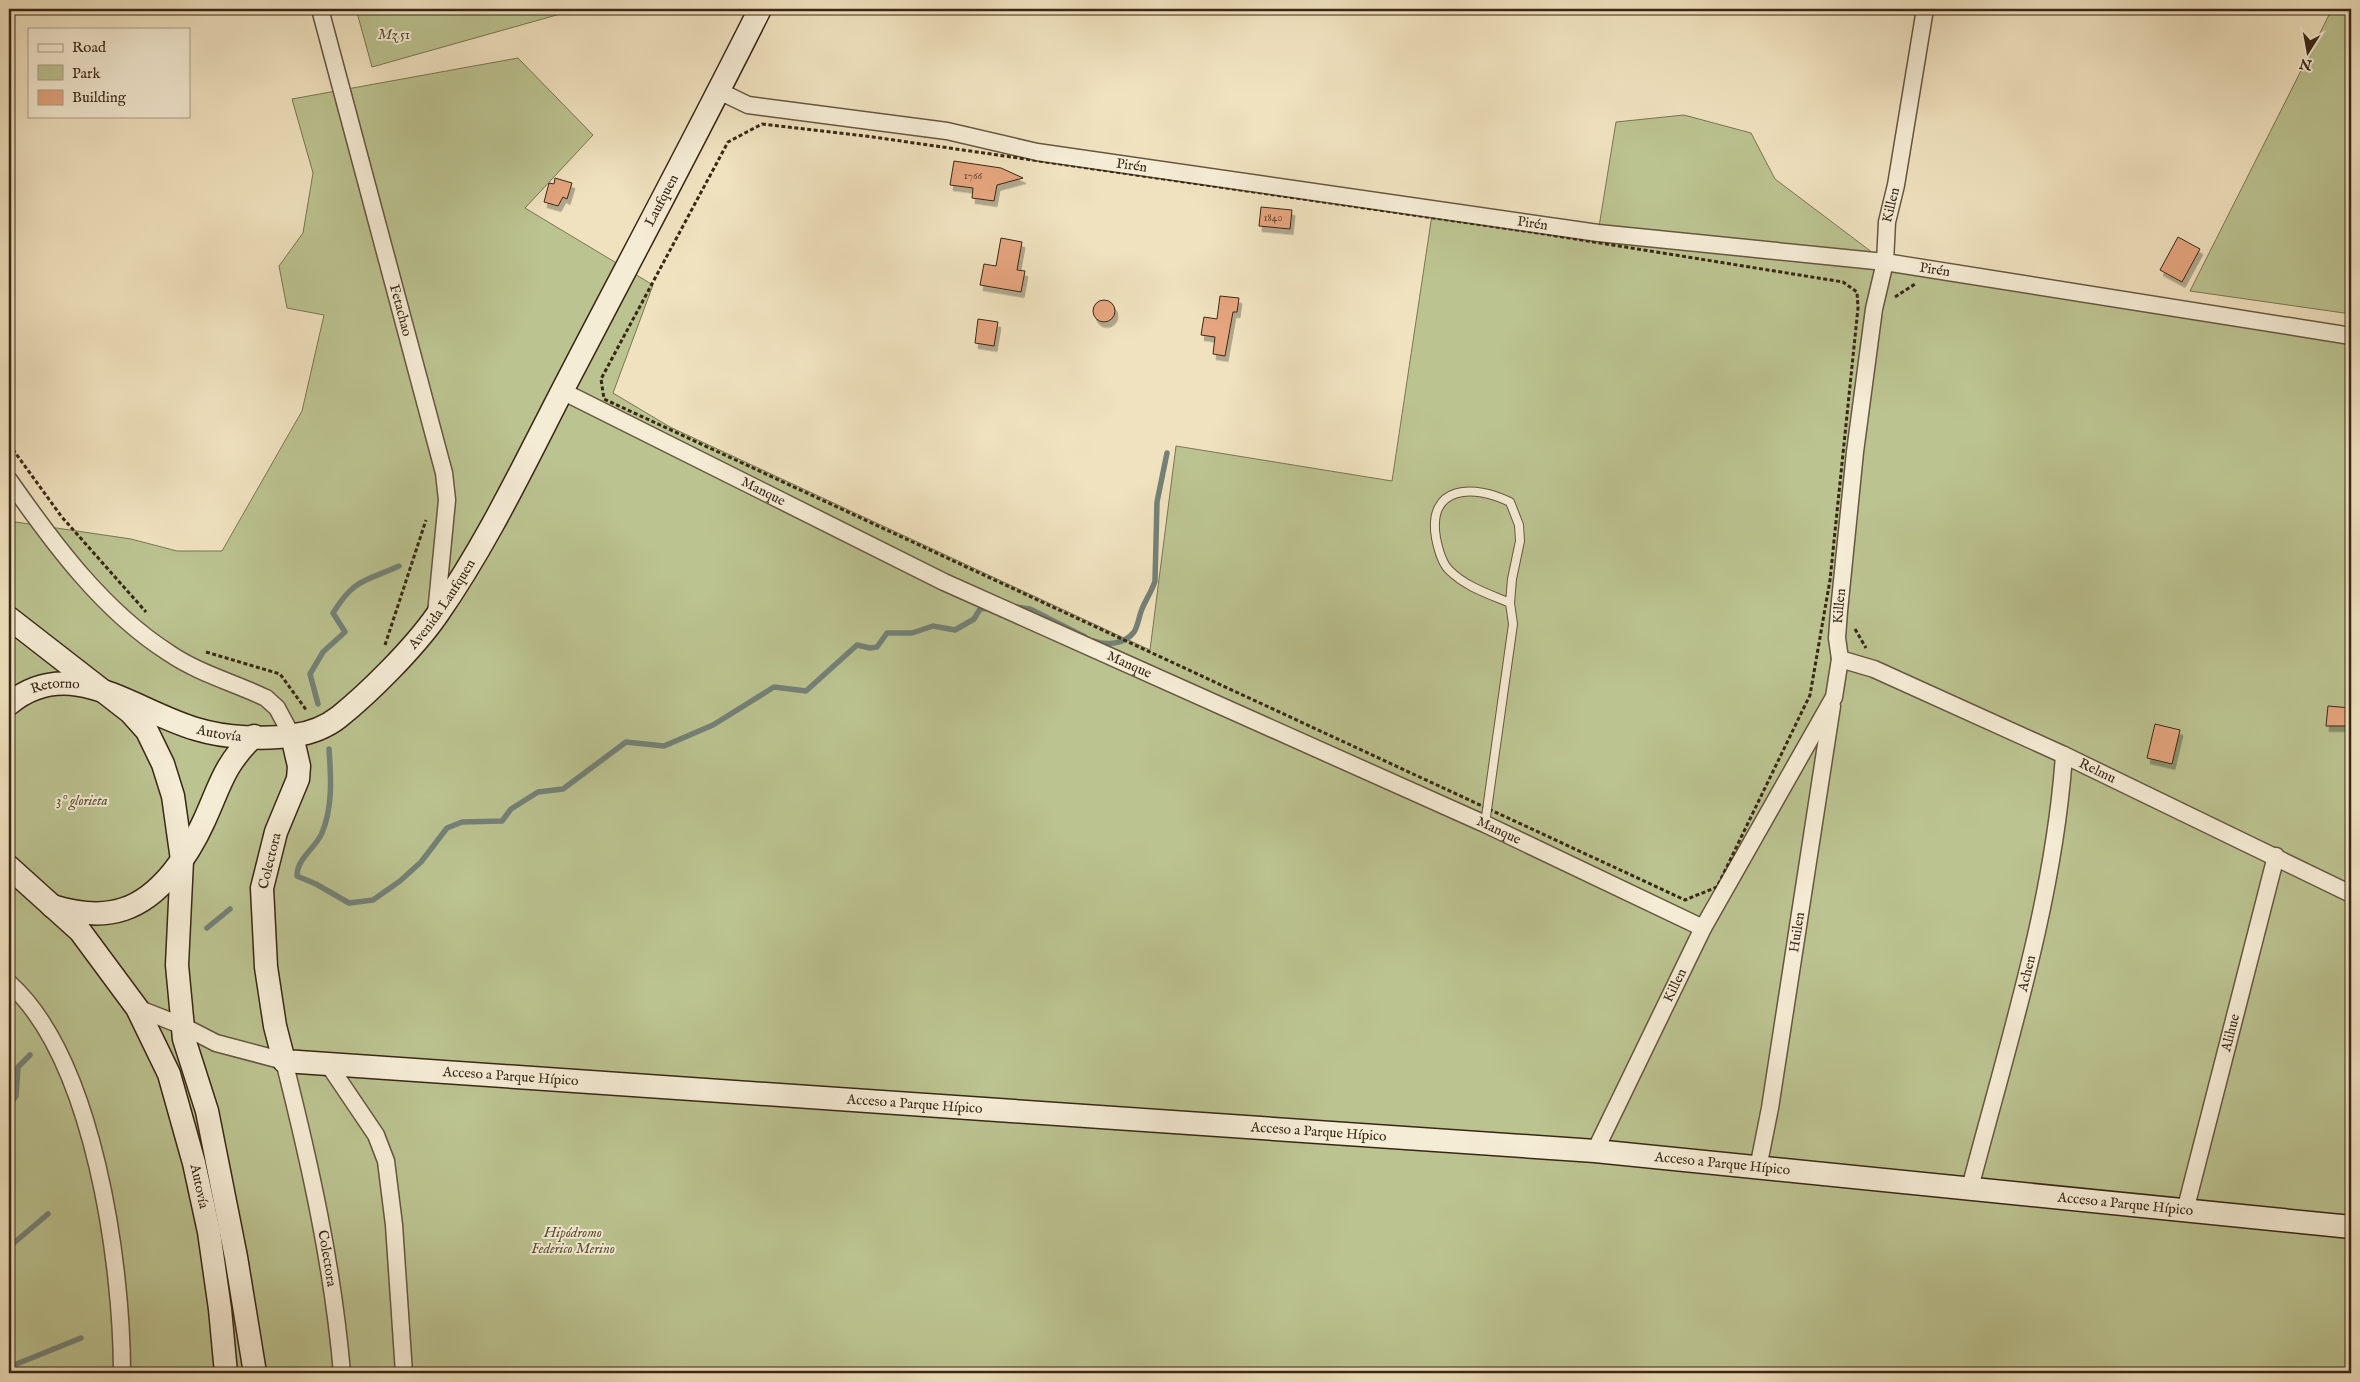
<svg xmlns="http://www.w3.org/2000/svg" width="2360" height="1382" viewBox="0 0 2360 1382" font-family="'IM FELL English',serif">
<defs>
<filter id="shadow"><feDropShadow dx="3" dy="5.5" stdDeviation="0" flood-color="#0004"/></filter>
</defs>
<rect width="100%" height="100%" fill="#f0e2bf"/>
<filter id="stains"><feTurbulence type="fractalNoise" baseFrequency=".004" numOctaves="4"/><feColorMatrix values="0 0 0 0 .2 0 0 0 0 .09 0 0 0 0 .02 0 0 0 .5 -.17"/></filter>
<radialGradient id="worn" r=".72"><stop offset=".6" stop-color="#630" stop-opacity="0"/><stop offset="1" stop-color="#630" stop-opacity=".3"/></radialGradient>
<!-- green -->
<path fill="#bbc390" stroke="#7a7553" d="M356,9H578L372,67Z
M2332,9H2351V314L2190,291Z
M518,58L593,135L525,208L653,285L613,393L670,427L1150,650L1176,446L1392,481L1433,208L1598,233L1616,122L1684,115L1751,133L1775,179L1885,262L2351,336V1373H9V521L131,539L177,551H222L302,411L324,315L287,308L279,266L303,233L313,173L292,99Z"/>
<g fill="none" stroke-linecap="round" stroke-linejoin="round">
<!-- stream -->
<path stroke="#748177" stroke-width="5.5" d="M1009,606L1030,609L1085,637
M1094,641C1106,646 1125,644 1134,632C1138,626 1139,616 1142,609C1146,599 1152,591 1155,581L1157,502L1167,453
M318,704L310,674L323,652L345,632L333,613C355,578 364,582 399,566
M329,749C331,776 333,807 322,833C315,849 297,858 297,876L316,884L349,903L373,900L400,881L421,862L447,828L462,822L502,821L511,809L538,792L563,789L626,742L664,746L713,725L774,687L806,691L857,645L870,648L877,647L887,633H912L933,626L955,630L974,619L980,609L990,608
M207,928L230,909
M9,1106L16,1096L18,1067L30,1055
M9,1247L48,1214
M9,1367L81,1338"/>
</g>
<!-- building -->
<path fill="#e5a57e" stroke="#392716" filter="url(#shadow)" d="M954,161L1001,168L1023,178L997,185L994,201L972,198L973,188L950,185Z
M555,178L572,183L567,199L563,197L558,206L544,202L549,183L554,184Z
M1261,207L1292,210L1290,229L1259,226Z
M2178,237L2200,249L2182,282L2160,270Z
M1001,238L1022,242L1017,270L1025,271L1021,292L980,285L984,264L996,266Z
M1220,296L1239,298L1237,312H1233L1225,356L1213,354L1215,337L1201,335L1204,317L1217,319Z
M1093 311a11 11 0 1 1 22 0a11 11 0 1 1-22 0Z
M978,319L998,322L994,346L975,343Z
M2328,706L2351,708V726H2326Z
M2155,724L2180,730L2172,764L2147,758Z"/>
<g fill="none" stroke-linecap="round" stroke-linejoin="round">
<!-- lane casing -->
<g stroke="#675640" stroke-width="10">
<path id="lane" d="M1485,824L1513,624L1510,603L1512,579L1520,541L1519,525L1510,502C1474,484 1427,485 1436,538C1438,548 1442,563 1449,570C1466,587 1489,594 1510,603"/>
</g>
<!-- street casing -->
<g stroke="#675640" stroke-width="19">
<g id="street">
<path id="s1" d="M320,9L444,473L447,500L436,614"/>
<path id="s2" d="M719,91L748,105L947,131L1037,152L1598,233L1885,262L2351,336"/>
<path id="s3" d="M562,391L944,582L1485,824L1703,928"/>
<path d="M9,480C53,543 103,611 169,653C198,673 235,683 266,698L277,708L292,736"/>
<path id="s4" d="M1840,659L1874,669L2064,755L2351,894"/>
<path d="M9,983C94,1059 122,1264 122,1373"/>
<path id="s5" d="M137,1008L183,1026L216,1043L284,1061C310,1164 333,1267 342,1373"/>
<path d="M328,1064L376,1135L386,1161L394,1225L404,1373"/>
<path id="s6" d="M1595,1151L1703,928L1834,697L1840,659L1837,638L1839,611L1855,452L1874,309L1885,262L1887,222L1896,185L1925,9"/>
<path id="s7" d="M1758,1168L1770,1108L1832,706"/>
<path id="s8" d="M1970,1188C2007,1046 2054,902 2064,755"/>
<path id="s9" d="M2185,1211L2276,856"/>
</g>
</g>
<!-- secondary casing -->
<g stroke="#392716" stroke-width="25">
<g id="secondary">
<path d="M9,618L130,712L147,731L163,764L173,796L182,860L177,965L184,1039L207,1111L236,1257L255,1373"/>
<path id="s10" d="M9,704C70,653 134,711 196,729C225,738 265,740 295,735C311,733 326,727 339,717C370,692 414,648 437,615C490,539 529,454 572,372C635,251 699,131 760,9"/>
<path id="s11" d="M292,736L299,766L298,779L276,832L262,888L266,967L275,1026L284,1061L1595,1151L2351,1227"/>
<path id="s12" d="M9,867L80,931L137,1008L169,1074L194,1163L209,1232L220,1309L226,1373"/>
<path d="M52,906C75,913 101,917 124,909C161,897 189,854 204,821C221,784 223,766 254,736"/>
</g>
</g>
<!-- path -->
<path stroke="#392716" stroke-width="3" stroke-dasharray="4 2.5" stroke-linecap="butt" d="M762,124L873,137L1538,233L1843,282L1857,292L1858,308L1830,580L1810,695L1717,887L1685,900L604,399L601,379L728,142Z
M1895,297L1915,284
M9,444L61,516L146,612
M1855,629L1866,648
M385,645L426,520
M206,652L280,674L307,711"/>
<!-- lane -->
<use href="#lane" stroke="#f5ecd5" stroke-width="8"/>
<!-- street -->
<use href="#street" stroke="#f5ecd5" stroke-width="16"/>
<!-- secondary -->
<use href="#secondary" stroke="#f5ecd5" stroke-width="22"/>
</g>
<g text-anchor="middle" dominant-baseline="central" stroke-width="4" stroke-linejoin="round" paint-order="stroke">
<!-- number labels -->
<g font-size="11" fill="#644630">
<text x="973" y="176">1766</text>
<text x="1273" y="218">1840</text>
</g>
<!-- park labels -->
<g font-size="14" font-style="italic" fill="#5a4e34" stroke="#f5ecd5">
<text x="394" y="35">Mz 51</text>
<text x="82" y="801">3º glorieta</text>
<text x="573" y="1233">Hipódromo<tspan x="573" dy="16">Federico Merino</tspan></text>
</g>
<!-- street labels -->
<g font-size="14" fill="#392716" stroke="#f5ecd5">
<text stroke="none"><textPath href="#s2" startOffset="421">Pirén</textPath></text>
<text stroke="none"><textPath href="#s10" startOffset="962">Laufquen</textPath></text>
<text stroke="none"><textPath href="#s6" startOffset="1010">Killen</textPath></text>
<text stroke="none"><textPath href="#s2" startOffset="826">Pirén</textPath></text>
<text stroke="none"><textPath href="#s2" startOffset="1231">Pirén</textPath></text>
<text stroke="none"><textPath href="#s1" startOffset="312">Fetachao</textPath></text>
<text stroke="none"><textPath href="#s3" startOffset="225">Manque</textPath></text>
<text stroke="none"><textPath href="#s10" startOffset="502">Avenida Laufquen</textPath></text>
<text stroke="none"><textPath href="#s6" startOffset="605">Killen</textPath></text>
<text stroke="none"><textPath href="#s3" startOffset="630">Manque</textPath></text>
<text stroke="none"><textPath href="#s10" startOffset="51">Retorno</textPath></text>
<text stroke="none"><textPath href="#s10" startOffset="224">Autovía</textPath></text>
<text stroke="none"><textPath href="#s4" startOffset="281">Relmu</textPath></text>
<text stroke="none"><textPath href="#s3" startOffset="1035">Manque</textPath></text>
<text transform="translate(270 861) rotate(-76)">Colectora</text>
<text stroke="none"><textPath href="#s7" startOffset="239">Huilen</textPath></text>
<text stroke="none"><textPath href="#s8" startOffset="222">Achen</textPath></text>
<text stroke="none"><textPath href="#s6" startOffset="184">Killen</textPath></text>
<text stroke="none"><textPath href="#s9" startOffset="184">Alihue</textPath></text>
<text stroke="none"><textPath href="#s11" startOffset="561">Acceso a Parque Hípico</textPath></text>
<text stroke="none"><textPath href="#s11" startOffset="966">Acceso a Parque Hípico</textPath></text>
<text stroke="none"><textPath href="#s11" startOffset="1371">Acceso a Parque Hípico</textPath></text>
<text stroke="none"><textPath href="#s11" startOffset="1776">Acceso a Parque Hípico</textPath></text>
<text stroke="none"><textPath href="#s12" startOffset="381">Autovía</textPath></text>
<text stroke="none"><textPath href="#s11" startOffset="2181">Acceso a Parque Hípico</textPath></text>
<text stroke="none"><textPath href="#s5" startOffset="359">Colectora</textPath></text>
</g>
</g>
<!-- margin -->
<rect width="2360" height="1382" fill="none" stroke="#f0e2bf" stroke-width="30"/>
<rect x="10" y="10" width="2340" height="1362" fill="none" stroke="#392716" stroke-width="2.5"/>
<rect x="15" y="15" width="2330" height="1352" fill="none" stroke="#392716"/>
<!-- legend -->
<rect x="28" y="28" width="162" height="90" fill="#f5ecd5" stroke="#aa9d89"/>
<rect x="38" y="44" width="25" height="8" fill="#f5ecd5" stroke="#aa9d89"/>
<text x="72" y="52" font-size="15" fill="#392716">Road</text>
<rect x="38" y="65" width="25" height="15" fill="#bbc390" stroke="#aa9d89"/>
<text x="72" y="78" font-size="15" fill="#392716">Park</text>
<rect x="38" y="90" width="25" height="15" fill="#e5a57e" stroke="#aa9d89"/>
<text x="72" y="102" font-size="15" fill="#392716">Building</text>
<!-- north arrow -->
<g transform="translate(2308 52) rotate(191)" stroke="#f5ecd5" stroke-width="4" paint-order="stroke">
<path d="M0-4L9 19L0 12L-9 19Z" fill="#392716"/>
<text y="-8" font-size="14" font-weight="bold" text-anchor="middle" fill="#392716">N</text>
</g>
<rect width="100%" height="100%" filter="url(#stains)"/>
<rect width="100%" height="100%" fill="url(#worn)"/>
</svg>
